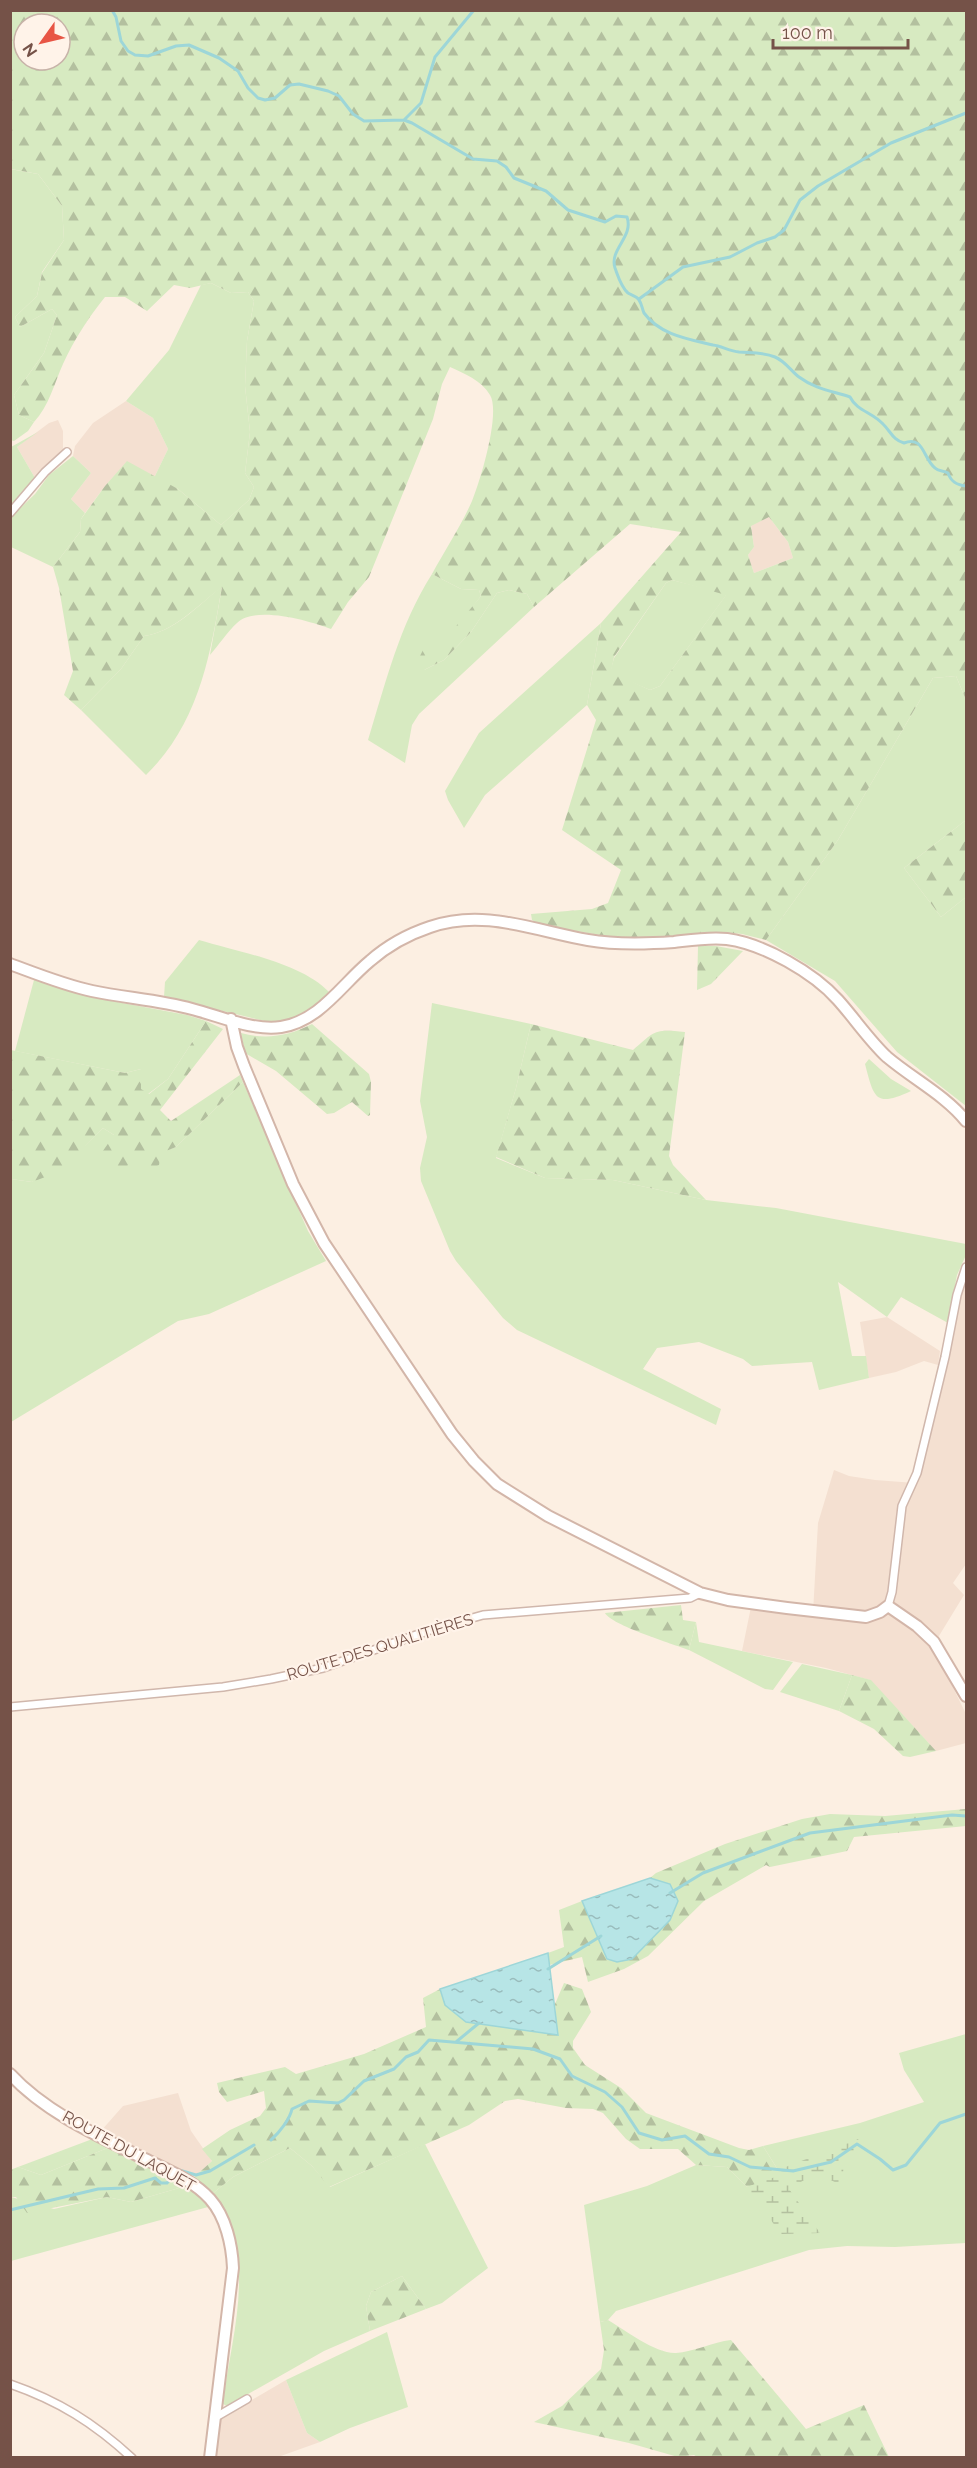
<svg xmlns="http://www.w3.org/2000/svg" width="977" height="2468" viewBox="0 0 977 2468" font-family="Raleway,sans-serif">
<defs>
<pattern id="forest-firs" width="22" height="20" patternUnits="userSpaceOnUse" patternTransform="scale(1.5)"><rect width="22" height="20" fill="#d7eac1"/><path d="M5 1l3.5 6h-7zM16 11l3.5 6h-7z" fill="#b3c09f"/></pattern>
<pattern id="wetland-marsh" width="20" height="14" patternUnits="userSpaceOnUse" patternTransform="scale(1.5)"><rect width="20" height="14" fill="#d7eac1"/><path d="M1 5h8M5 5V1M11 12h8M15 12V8" fill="none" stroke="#b3c09f"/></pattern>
<pattern id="water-ripples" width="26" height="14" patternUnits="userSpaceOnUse" patternTransform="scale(1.5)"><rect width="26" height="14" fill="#b7e5e6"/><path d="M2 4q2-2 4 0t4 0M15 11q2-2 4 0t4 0" fill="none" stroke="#99bcbc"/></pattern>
</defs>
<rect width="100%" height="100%" fill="#fcefe2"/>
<!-- residential -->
<path fill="#f4e0d1" d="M126,401L153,418L168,449L154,478L127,462L105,486L85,513L71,499L91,473L73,456L75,446L93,423Z
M58,420L63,431V451L35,478L17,447L49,423Z
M769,517L788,542L793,558L754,573L748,555L754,547L751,525Z
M966,1278V1564L953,1583L964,1595L931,1649L939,1659L966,1714V1743L936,1751L870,1680L826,1668L742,1651L751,1607L813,1613L818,1523L834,1470L849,1476L875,1480L915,1483Z
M887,1317L940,1351L938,1365L924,1361L896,1372L869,1378L860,1322Z
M178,2093L191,2131L212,2161L193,2178L100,2132L123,2106Z
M286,2380L307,2433L320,2442L278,2457L213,2458L219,2419Z"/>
<!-- grass -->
<path fill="#d7eac1" d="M10,169L38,174L62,206L64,240L42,272L37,296L15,317L20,327L52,309L57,315L44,353L14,395L19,415L34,422L28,431L14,441L10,440Z
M211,283L231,293L248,292L254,301L247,341L245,386L250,432L245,473L254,487L249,500L221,525L178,489L154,478L168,449L153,418L126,401L169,350L201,285Z
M38,432L17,447L35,478L11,506V447Z
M73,456L91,473L71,499L85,513L81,519L80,532L53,567L11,547V517L35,494L49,475Z
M432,574L461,589L479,590L481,596L424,670L444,660L471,632L497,593L509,590L527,594L534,607L419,714L412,725L405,763L368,740C386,682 399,626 432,574Z
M672,580L727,594L660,686L650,690L610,673L614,658L666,583Z
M222,586C210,657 199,723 146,775L81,710L121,669L144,636C174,632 199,605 222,586Z
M601,623L587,705L485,795L464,828L448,800L445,791L479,733Z
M956,676L966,700V820L904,868L941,917L966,897V1106L897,1052L835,981L766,940L838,840L933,678Z
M199,940C238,952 300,962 329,992C308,1012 299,1021 269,1022L164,997L165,982Z
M34,980L101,999L187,1015L206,1021L168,1079L148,1094L141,1090V1069L125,1073L15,1051Z
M432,1003L531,1024L516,1088L496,1158L545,1178L613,1180L706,1200L776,1208L966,1244V1255L957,1275L948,1323L901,1297L887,1317L838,1282L852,1356H866L869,1378L819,1390L812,1362L752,1366L743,1359L699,1342L657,1348L643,1369L721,1409L716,1425L517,1330L503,1318L456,1261L450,1251L421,1181L420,1168L427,1137L420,1101Z
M869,1059L891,1079L911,1091C875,1108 874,1098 865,1064Z
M243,1082L308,1231L326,1261L209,1314L178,1321L11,1422V1179L32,1182L86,1145L103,1128L114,1135L138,1160L176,1147Z
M696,1622L699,1642L793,1662L773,1690L765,1689L689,1650Z
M802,1664L852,1675L839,1711L780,1692Z
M966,2034V2243L895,2247L847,2246L809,2250L616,2311L608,2320L600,2322L584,2205L647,2186L696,2165L727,2167L747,2187L778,2170L763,2146L860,2123L924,2102L904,2070L899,2053Z
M95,2138L110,2147L41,2175L18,2167Z
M425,2144L488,2268L442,2303L426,2309L402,2276L371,2292L366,2306L370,2331L324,2351L227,2406L223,2404C231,2333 260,2258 212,2194L233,2177L290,2148L312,2166L330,2187Z
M186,2186L201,2198L208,2207L11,2261V2197L54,2209L107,2197L131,2202Z
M387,2332L408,2407L350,2428L320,2442L307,2433L286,2380Z"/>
<!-- forest -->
<path fill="url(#forest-firs)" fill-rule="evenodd" d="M10,11H966V700L956,676L933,678L838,840L766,940L742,934L722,932L643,939L617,938L541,925L532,920L531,914L592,909L608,903L621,870L562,830L596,720L587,705L601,623L681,532L630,524L534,607L527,594L509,590L497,593L471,632L444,660L424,670L417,662L425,646L443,642L481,596L479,590L461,589L432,574C445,550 461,526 472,501C480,482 501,413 490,395C481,380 465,374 450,367L442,384L433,419L369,577L348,602L331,629C310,621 255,605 237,623C227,632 219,645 210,655L222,587C198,605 174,632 144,636L121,669L81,710L64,695L73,671L59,588L53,567L80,532L81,519L105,486L127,461L178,489L221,525L249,500L254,487L245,473L250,432L245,386L247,341L254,301L248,292L231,293L211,283L190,288L174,285L147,311L125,297H105C88,318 74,340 63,364C54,384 49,406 34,422L19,415L14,395L44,353L57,315L52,309L20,327L15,317L37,296L42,273L64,240L62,206L38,174L11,169ZM24,24H60V60H24ZM769,517L788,542L793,558L754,573L748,555L754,547L751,526ZM672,580L726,595L660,686L650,690L611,672L614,657L666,583Z
M966,820V897L941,917L904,868Z
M698,946H716L743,951L711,984L697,990Z
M206,1021L223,1029L160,1110L171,1121L240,1075L243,1082L176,1147L161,1153L159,1165L149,1170L138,1161L113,1172L98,1158L114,1135L103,1128L61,1171L32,1182L11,1179V1050L125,1073L141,1069V1089L149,1094L168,1079Z
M312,1024L369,1074L371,1082L370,1115L368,1116L352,1102L334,1113L327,1114L276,1071L245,1053L241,1033C266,1040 289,1036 312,1024Z
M531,1024L633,1050C656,1030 654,1029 685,1032L669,1156L673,1165L706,1200L613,1180L545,1178L496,1157L516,1088Z
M681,1605L683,1620L696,1622L689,1650C673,1644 611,1625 605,1613Z
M852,1675L871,1680L936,1751L910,1757L903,1756L874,1729L839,1711Z
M966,1809V1826L854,1837L847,1851L770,1867L766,1865L704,1901L648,1956L624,1969L588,1982L582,1957L549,1965L548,1953L564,1947L559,1910L582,1901L607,1959L670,1884L650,1878L656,1873L725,1844L802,1819L830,1814L885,1816Z
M564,1983L582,1989L591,2012L573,2041V2048L585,2065L621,2088L646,2113L739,2148L749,2150L763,2146L778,2170L776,2177L747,2187L727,2167L696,2165L678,2149H640L626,2139L603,2113L593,2109L566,2108L518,2099L505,2101L469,2125L329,2187L312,2166L290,2148L233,2177L212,2194L193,2178L212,2161L202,2149L230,2130L260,2116L266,2108L264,2091L227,2102L219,2092L217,2083L285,2067L296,2074L364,2054L426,2027L423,1998L440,1989L445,2005L557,2035L555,2004Z
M110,2147L186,2186L131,2202L107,2197L27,2213L16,2197H11L10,2170L18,2167L41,2175Z
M402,2276L426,2309L370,2331L366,2306L371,2292Z
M608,2320C625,2330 656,2354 676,2353C693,2352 713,2342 731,2340L806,2429L864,2405L889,2457L699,2458L694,2455L678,2457L629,2443L534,2422L562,2406L601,2369L604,2350L600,2322Z"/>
<!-- wetland -->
<path fill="url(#wetland-marsh)" d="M858,2139L864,2151L845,2159L841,2185L816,2173L789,2189L820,2233L781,2234L747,2187L775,2177L778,2170Z"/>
<!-- water -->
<path fill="url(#water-ripples)" stroke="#9dd6d8" stroke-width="1.5" d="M650,1878L670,1884L678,1901L670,1920L632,1959L617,1962L607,1959L582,1901Z
M548,1953L558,2035L466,2022L445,2005L440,1989Z"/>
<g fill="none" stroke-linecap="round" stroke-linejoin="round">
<!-- stream -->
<path stroke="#9dd6d8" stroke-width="3" d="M112,10L116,17L121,41L128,51L135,55L148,56L176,46L189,45L219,58L238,71L248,88L258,98L265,100L275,98L290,85L299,84L328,91L339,96L353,114L364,121L404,120L412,123L473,159L497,161L506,167L514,178L546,191L568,210L605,222L616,216L627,217C634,237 609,249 615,268C618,276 621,287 628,293C631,295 637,296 639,300C642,304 642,309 644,313C660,335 688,339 713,345C721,346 730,351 739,352C752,353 763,352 775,357C785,361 791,371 799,377C815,389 832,391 850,397C857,411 872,412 883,424C891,432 893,440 904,443C924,435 923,459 935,468C939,472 943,470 948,473C951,482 957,485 966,486
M404,120L421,103L435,57L474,10
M639,299L683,267L730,257L757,243L775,237L784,230L800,200L818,186L891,143L966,113
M670,1893L703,1873L810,1833L952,1815L966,1816
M548,1969L601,1936
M456,2042L479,2023
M271,2140C279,2133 290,2119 292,2109L309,2101L338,2103L344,2100L364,2081L394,2069L406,2057L418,2052L429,2040L533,2049L560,2059L572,2076L605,2092L622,2107L639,2133L662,2140L685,2136L709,2154L729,2157L750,2167L793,2171L831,2162L857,2144L880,2159L893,2170L906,2165L940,2123L966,2114
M178,2172L179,2170L196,2175L210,2171L254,2145
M10,2210L98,2189L124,2188L155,2178L161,2183H167L173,2176"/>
<!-- street casing -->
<g stroke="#d0b7ac" stroke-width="10">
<path id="street" d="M10,513L45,472L67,452
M888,1606L892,1592L902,1506L917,1473L945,1357L957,1295L966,1267
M10,1707L223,1687L271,1679L323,1668L433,1629L483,1615L690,1598L700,1593
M10,2384C59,2401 94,2423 132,2458
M216,2417L247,2399"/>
</g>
<!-- secondary casing -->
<g stroke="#d3b6a9" stroke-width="14">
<path id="secondary" d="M10,964C37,974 64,985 92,991C125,998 159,1000 192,1009C220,1016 252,1031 281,1027C320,1021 342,984 370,961C387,946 409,934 430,927C484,908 535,931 588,940C616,945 645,944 674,942C691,940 709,937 727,939C764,944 814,973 838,1000C855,1019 869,1040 887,1057C913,1079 945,1095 966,1121
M231,1019L237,1047L244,1066L293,1184L324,1243L452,1434L474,1461L497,1484L548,1516L700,1593L728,1600L787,1608L866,1617L880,1612L888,1606L917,1626L934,1642L966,1696
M10,2074C45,2112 98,2136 145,2159C167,2170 193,2180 210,2199C226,2217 232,2245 233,2268L210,2458"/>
</g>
<!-- street -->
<use href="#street" stroke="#fff" stroke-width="7"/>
<!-- secondary -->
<use href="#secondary" stroke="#fff" stroke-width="10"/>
</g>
<g text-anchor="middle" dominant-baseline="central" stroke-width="4.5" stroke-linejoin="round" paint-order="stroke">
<!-- street labels -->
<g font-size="16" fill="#755248" stroke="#fff3e9">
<text transform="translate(380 1647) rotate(-17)">ROUTE DES QUALITIÈRES</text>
<text transform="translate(129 2151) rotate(29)">ROUTE DU LAQUET</text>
</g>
</g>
<!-- border -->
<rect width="977" height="2468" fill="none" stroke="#755248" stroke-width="24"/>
<!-- north arrow -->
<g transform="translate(42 42) rotate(236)"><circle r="28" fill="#fff3e9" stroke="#c8b3a9" stroke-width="1.5"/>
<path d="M0-4.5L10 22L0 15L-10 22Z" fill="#e85545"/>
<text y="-9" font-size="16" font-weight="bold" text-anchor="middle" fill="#755248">N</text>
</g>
<!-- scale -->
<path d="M773 39v9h135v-9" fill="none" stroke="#755248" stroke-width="3"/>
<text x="782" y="39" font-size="18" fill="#755248" stroke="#fff3e9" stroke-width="4.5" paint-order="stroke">100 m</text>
</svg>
